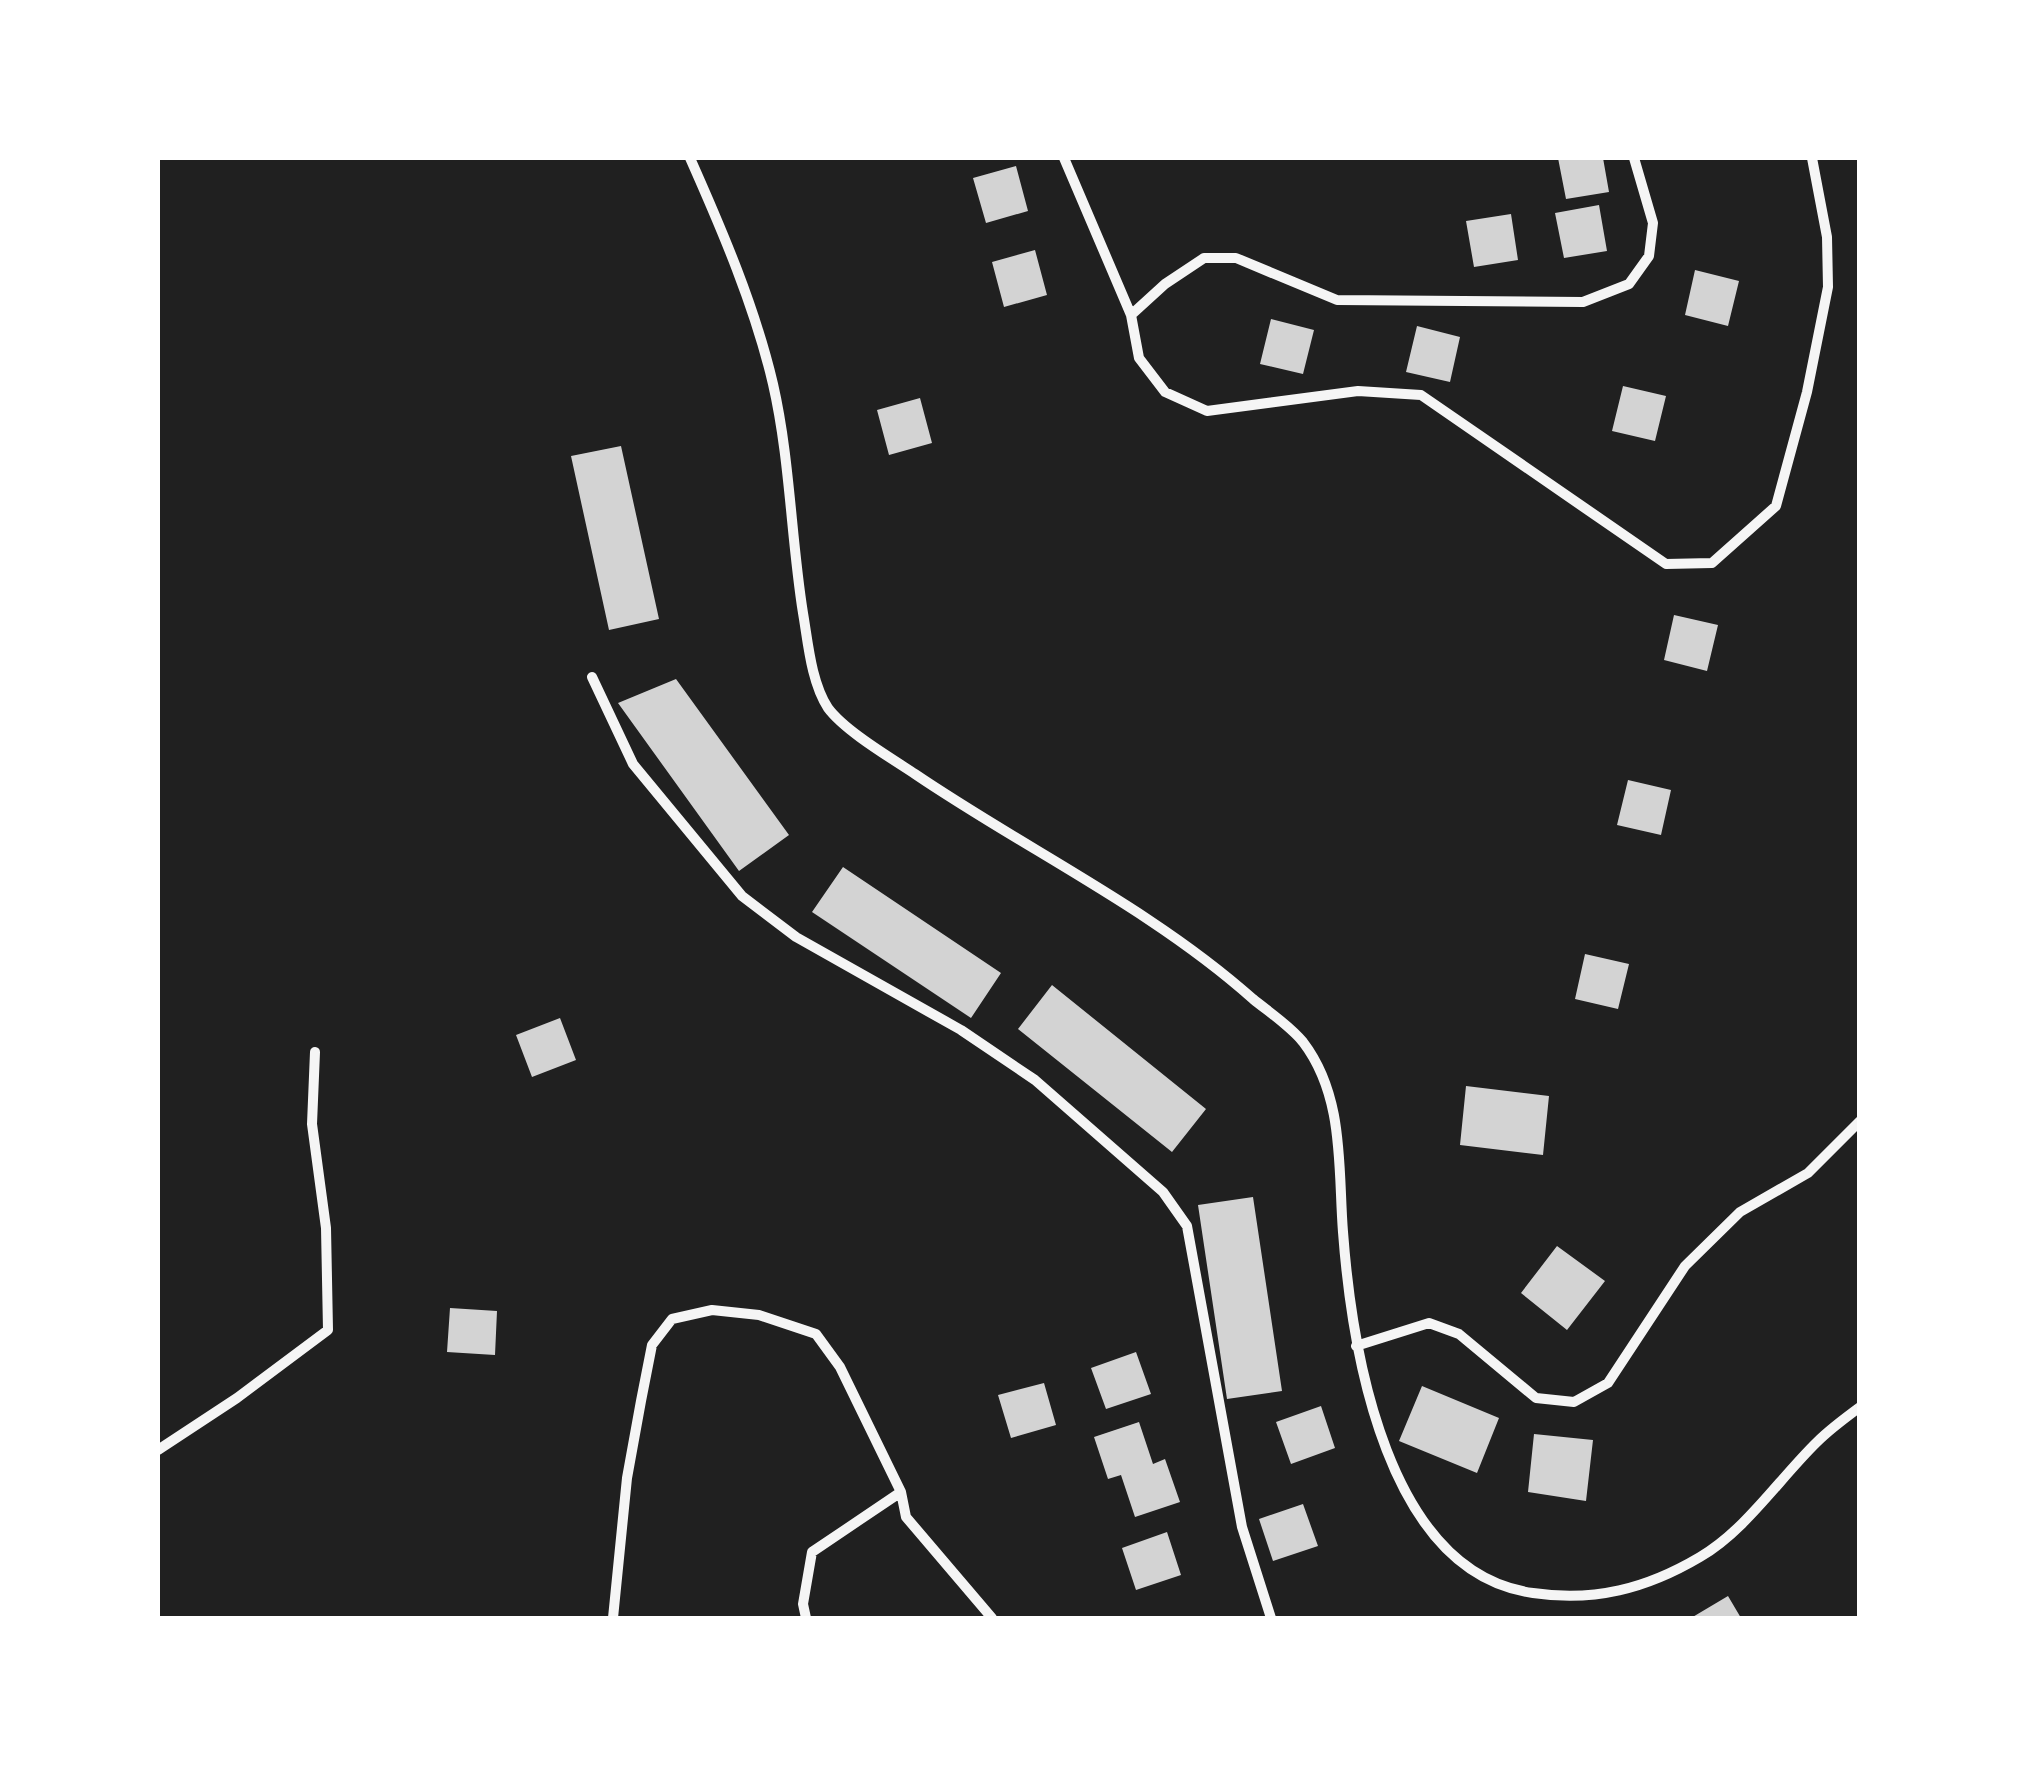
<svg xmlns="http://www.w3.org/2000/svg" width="2017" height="1776" viewBox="0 0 2017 1776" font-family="Manrope,sans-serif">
<rect width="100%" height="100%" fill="#111"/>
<!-- green -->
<path fill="#202020" d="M158,158H1859V1618H158Z"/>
<!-- building -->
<path fill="#d3d3d3" d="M1558,158H1603L1609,192L1566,199Z
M1016,166L1028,211L986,223L973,178Z
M1599,205L1607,251L1564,258L1555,213Z
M1511,214L1518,260L1474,267L1466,221Z
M1035,250L1047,295L1004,307L992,262Z
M1695,270L1739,281L1728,326L1685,315Z
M1271,319L1314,330L1303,374L1260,364Z
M1417,326L1460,337L1450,382L1406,372Z
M1623,386L1666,396L1655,441L1612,431Z
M920,398L932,443L889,455L877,410Z
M621,446L659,619L609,630L571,456Z
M1674,615L1718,625L1707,671L1664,660Z
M676,679L789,835L739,871L618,703Z
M1628,780L1671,790L1661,835L1617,825Z
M843,867L1001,973L971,1018L812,912Z
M1585,954L1629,964L1618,1009L1575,999Z
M1052,985L1206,1109L1172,1152L1018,1029Z
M560,1018L576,1060L532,1077L516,1035Z
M1466,1086L1549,1096L1543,1155L1460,1145Z
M1253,1197L1282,1391L1227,1399L1198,1205Z
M1557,1246L1605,1281L1567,1330L1521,1293Z
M450,1308L497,1311L495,1355L447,1352Z
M1136,1352L1151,1394L1106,1409L1091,1368Z
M1044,1383L1056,1425L1011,1438L998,1395Z
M1422,1386L1499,1418L1477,1473L1399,1441Z
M1321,1406L1335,1448L1291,1464L1276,1422Z
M1139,1422L1153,1464L1165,1459L1180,1502L1135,1517L1121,1475L1108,1479L1094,1437Z
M1534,1434L1593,1440L1586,1501L1528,1492Z
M1303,1504L1318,1546L1273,1561L1259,1519Z
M1167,1532L1181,1575L1136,1590L1122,1548Z
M1728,1596L1741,1618H1691Z"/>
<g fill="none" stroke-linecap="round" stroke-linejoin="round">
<!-- minor -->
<path stroke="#f5f5f5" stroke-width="10" d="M690,158C722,230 755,307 773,384C790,458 791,538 803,613C808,642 811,682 828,708C845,731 891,758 915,774C1027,850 1152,909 1253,999C1269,1012 1290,1026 1303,1042C1345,1097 1338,1169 1343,1232C1352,1352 1387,1573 1533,1593C1594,1602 1646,1589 1700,1557C1746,1530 1779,1479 1817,1442C1830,1429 1845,1418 1860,1407
M1064,158L1131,315L1139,358L1165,392L1207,411L1358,391L1421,395L1666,564L1712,563L1776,506L1807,392L1828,287L1827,237L1812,158
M1131,315L1165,284L1204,258H1236L1337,300L1583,302L1629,284L1649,256L1653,223L1634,158
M592,677L633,764L742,896L796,937L961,1030L1035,1080L1163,1192L1187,1226L1242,1527L1271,1618
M1356,1346L1429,1323L1459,1334L1536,1398L1574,1402L1608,1383L1685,1266L1740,1212L1808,1173L1860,1121
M158,1450L237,1398L328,1330L326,1228L312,1124L315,1052
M613,1618L627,1478L641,1401L652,1345L672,1319L712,1310L759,1315L816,1334L840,1367L901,1492L906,1517L992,1618
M806,1618L803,1604L812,1552L901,1492"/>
</g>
<!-- border -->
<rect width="2017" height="1776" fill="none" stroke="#ffffff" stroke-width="320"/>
</svg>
